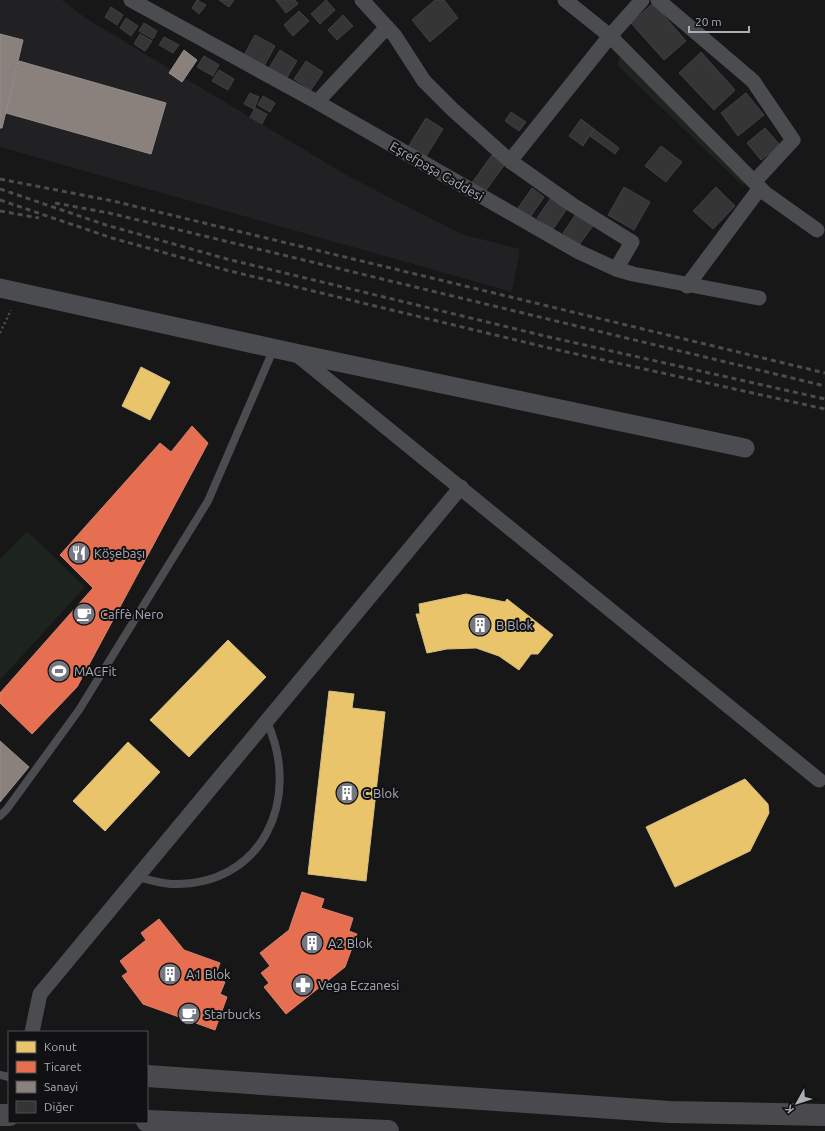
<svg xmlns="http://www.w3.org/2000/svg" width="825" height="1131" viewBox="0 0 825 1131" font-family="Ubuntu,sans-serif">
<rect width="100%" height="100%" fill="#171717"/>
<!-- built -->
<path fill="#212123" d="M0,0H62L87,19L348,176L461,234L520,249L512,292L0,147Z"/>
<!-- green -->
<path fill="#1d241e" d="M621,53L745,180L743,186L617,65Z
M27,531L85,587L0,680V559Z"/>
<!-- homes -->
<path fill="#e9c46a" stroke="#d6bd81" d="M141,367L170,382L150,420L122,406Z
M466,594L505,602L507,599L553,635L538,654H531L519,670L499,656L476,648L447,649L427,653L416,614H420L419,604Z
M228,640L266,677L189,757L150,720Z
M329,691L354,694L352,708L385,712L366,881L308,874Z
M128,742L160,772L105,831L73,801Z
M745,779L768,804L769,813L750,851L675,887L646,827Z"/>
<!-- shops -->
<path fill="#e76f51" stroke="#d48270" d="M192,426L208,443L77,687L32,734L0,703V693L93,588L60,555L160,443L171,452Z
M302,892L324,899L321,908L353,918L349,931L357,934L345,967L286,1014L264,987L269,983L261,973L270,966L260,953L289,930Z
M159,919L184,950L220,963L214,979L225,982L220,994L227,997L215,1030L143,1004L122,976L128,972L120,961L146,940L141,933Z"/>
<!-- industry -->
<path fill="#8a817c" stroke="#938e8e" d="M0,34L23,40L2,128H0Z
M184,50L197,60L182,82L169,73Z
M19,61L166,103L151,154L6,113Z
M0,741L29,767L0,802Z"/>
<!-- building -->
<path fill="#353536" stroke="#3f4043" d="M197,0L206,5L199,14L192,8Z
M219,0H234L229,7Z
M276,0H295L298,4L286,13Z
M326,0L335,10L320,24L311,14Z
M435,0H444L458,18L430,42L412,20Z
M653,3L686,41L664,60L631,23Z
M111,7L123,15L117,25L105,17Z
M299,11L309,21L293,36L284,25Z
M343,15L353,26L337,40L328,30Z
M126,18L138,26L131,36L120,28Z
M144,23L157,31L153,39L139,31Z
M140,34L152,41L145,51L134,44Z
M255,35L275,46L264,66L244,55Z
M164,37L179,45L173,53L159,45Z
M280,50L297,61L286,79L269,68Z
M701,52L735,90L714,110L679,73Z
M204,56L219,65L213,76L197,67Z
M306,61L323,72L311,90L294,79Z
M219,70L234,79L228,90L212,81Z
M250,93L259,97L254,109L244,104Z
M746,93L764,115L738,136L721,113Z
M263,96L275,103L270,112L258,105Z
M255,108L267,114L262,124L250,117Z
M511,112L526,122L519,131L505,121Z
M426,118L443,129L425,158L408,147Z
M581,119L594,129L583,146L569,136Z
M765,128L780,145L761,160L747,143Z
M594,129L619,148L615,154L590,136Z
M661,146L682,162L666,182L645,166Z
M492,155L505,164L484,193L471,184Z
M624,187L650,202L634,230L608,215Z
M716,187L735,206L713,229L693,211Z
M532,188L544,197L528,220L516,211Z
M551,198L567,209L553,229L537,218Z
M578,211L595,223L579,245L563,233Z"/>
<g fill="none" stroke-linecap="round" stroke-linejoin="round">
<!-- path -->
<path stroke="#4d4e52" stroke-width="2.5" stroke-dasharray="2 3" stroke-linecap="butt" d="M0,333L11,310"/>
<!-- service -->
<path stroke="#4b4c50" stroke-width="8" d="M0,816L7,809L79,710L208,501L274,348
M138,877C149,880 159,883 171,884C263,887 302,799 267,722
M0,1075L9,1077"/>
<!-- minor -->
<path stroke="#4b4c50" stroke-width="15" d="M131,0L317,102L579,252L616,269L633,274L759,298
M362,0L395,36L424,81L452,109L510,161L571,204L632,242L616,269
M565,0L610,36L765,193L817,230
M658,0L753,81L793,140L754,182
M317,102L387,27
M510,161L610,36L642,0
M687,286L760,188
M296,354L819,780
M32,1032L40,994L461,487"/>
<!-- tertiary -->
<path stroke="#4b4c50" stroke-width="19" d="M0,288L295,353L745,448"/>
<!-- secondary -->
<path stroke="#4a4a4e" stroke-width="22" d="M147,1076L670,1112L825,1115
M0,1115H9
M147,1121L388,1131"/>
<!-- rail -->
<path stroke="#4b4c4f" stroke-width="3" stroke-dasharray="5 4" stroke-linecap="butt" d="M0,179L113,201L825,373
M0,189L106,225L227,259L549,337L825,399
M0,200L112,238L226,270L549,348L825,409
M55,203L109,213L825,386
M0,211L39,218"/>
</g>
<!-- icons -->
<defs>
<g id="restaurant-disc" transform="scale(1.15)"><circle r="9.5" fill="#757880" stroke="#111113"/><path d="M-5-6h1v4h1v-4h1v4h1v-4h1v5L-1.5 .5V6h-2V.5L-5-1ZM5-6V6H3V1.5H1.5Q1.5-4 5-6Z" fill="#fff"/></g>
<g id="cafe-disc" transform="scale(1.15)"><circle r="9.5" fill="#757880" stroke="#111113"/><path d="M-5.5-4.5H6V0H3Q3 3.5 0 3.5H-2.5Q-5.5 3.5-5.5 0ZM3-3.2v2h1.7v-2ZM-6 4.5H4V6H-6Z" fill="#fff"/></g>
<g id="building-disc" transform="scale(1.15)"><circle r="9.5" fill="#757880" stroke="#111113"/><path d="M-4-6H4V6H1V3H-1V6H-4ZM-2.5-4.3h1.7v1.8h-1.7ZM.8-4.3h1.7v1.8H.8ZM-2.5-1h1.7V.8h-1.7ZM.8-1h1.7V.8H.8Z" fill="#fff"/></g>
<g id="stadium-disc" transform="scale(1.15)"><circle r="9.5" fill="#757880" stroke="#111113"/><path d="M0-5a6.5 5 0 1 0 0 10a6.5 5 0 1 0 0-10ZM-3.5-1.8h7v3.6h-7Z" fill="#fff"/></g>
<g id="pharmacy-disc" transform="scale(1.15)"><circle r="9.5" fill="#757880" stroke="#111113"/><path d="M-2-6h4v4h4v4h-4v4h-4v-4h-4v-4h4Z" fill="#fff"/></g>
</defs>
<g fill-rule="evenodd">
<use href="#restaurant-disc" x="79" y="553"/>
<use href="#cafe-disc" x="84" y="614"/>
<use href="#building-disc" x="480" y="625"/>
<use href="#stadium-disc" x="59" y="671"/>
<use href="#building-disc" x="347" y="793"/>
<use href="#building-disc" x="312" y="943"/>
<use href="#building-disc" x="170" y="974"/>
<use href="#pharmacy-disc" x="303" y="985"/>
<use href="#cafe-disc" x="189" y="1014"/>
</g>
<g text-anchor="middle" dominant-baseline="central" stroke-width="4" stroke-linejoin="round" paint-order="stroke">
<!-- street labels -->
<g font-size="13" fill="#a8adb8" stroke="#111113">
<text transform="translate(437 171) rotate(30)">Eşrefpaşa Caddesi</text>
</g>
<!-- poi labels -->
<g font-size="13" fill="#a8adb8" stroke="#111113" text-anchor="start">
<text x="94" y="553">Köşebaşı</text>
<text x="100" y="614">Caffè Nero</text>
<text x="496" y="625">B Blok</text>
<text x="74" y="671">MACFit</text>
<text x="362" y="793">C Blok</text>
<text x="328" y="943">A2 Blok</text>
<text x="186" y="974">A1 Blok</text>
<text x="318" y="985">Vega Eczanesi</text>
<text x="204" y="1014">Starbucks</text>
</g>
</g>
<!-- legend -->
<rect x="8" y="1031" width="140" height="92" fill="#111113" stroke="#4d4f55"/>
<rect x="16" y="1041" width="20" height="12" fill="#e9c46a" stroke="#4d4f55"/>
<text x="44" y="1051" font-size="12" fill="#a8adb8">Konut</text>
<rect x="16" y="1061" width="20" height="12" fill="#e76f51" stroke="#4d4f55"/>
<text x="44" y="1071" font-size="12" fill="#a8adb8">Ticaret</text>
<rect x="16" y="1081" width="20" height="12" fill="#8a817c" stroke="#4d4f55"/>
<text x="44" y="1091" font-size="12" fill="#a8adb8">Sanayi</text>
<rect x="16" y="1101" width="20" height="12" fill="#353536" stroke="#4d4f55"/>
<text x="44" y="1111" font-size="12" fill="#a8adb8">Diğer</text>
<!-- north arrow -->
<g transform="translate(797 1103) rotate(231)" stroke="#111113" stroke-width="3" paint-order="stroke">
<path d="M0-3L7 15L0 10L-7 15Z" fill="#a8adb8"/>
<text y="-6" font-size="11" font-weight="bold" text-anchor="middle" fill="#a8adb8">K</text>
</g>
<!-- scale -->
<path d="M689 26v6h60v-6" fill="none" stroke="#a8adb8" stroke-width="2"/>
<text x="695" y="26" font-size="12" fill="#a8adb8" stroke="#111113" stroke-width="3" paint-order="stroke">20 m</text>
</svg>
